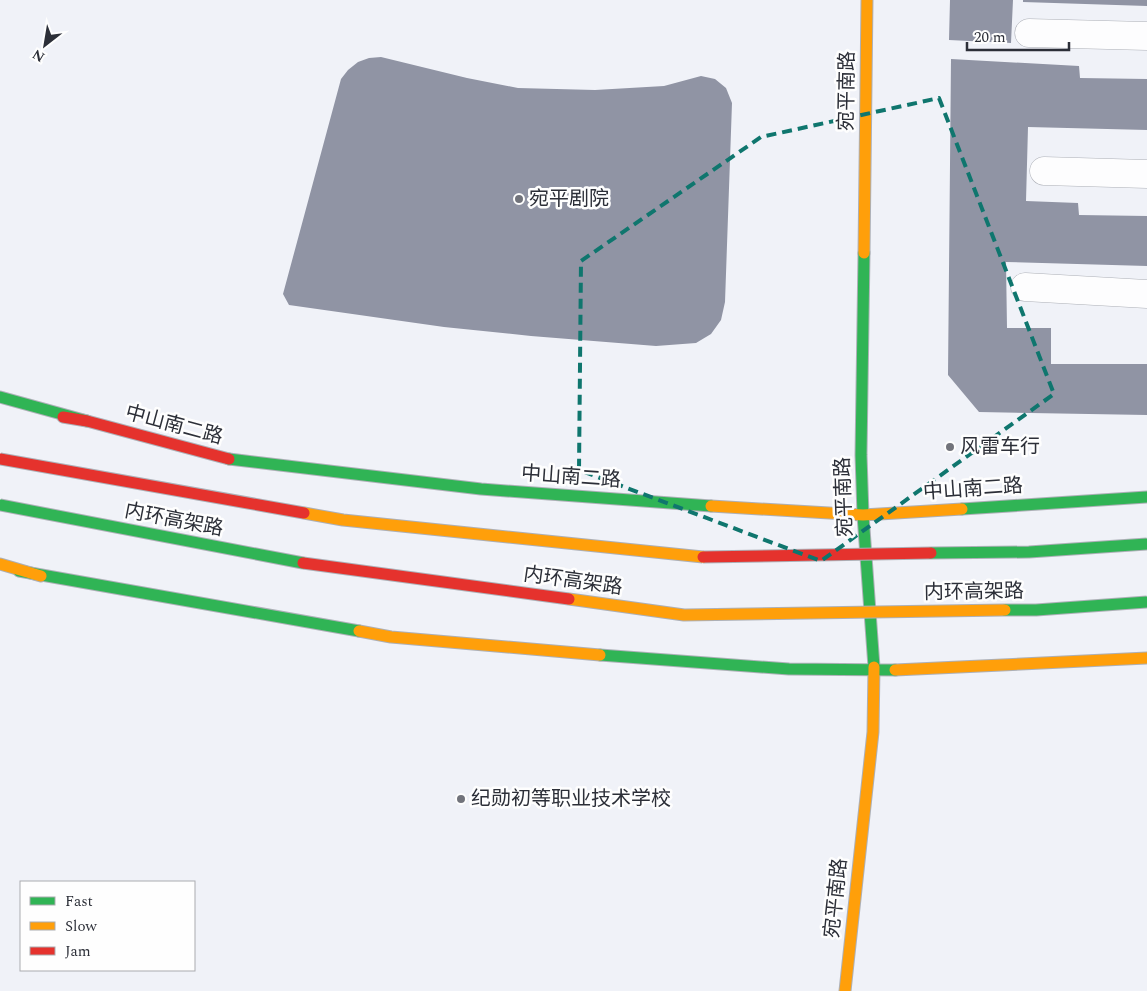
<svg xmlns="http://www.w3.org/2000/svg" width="1147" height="991" viewBox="0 0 1147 991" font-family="Spectral,'Noto Sans SC',serif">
<rect width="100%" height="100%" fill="#f0f2f8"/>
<!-- building -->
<path fill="#9094a4" d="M950,0H1013L1011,43L949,40Z
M1023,0H1147V6L1023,2Z
M381,57L467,78L518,88L595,90L664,86L701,76L715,79L726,88L732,103L725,302L721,320L711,334L696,343L656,346L531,336L444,327L289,305L283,294L341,79L348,70L358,62L369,58Z
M951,59L1079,66L1080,78L1147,79V130L1028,127L1026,201L1078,203L1079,215L1147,216V266L1006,262L1007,328H1051V364H1147V415L979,412L948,375Z"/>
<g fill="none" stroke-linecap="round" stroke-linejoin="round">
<!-- street casing -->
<g stroke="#adb0b7" stroke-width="29">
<path id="street" d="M1029,33L1147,36
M1044,171L1147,174
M1025,287L1147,294"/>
</g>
<!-- fast casing -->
<g stroke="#adb0b7" stroke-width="13">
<path id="fast" d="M864,253L861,455L863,515L874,667
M0,397L87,421
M229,459L481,489L711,506
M962,509L1147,497
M19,571L359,631
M600,655L789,669L895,670"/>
</g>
<!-- slow casing -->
<g stroke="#adb0b7" stroke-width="13">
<path id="slow" d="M864,253L867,0
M711,506L863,515L962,509
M0,564L41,576
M359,631L391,637L600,655
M895,670L1147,658
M845,991L873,732L874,667"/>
</g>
<!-- jam casing -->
<g stroke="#adb0b7" stroke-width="13">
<path id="jam" d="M63,417L87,421L229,459"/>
</g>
<!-- street -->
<use href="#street" stroke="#fdfdfe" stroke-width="28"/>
<!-- fast -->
<use href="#fast" stroke="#30b455" stroke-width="11"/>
<!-- slow -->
<use href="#slow" stroke="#ff9f0a" stroke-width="11"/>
<!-- jam -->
<use href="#jam" stroke="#e5322d" stroke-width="11"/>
<!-- fast-bridge casing -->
<g stroke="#adb0b7" stroke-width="13" stroke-linecap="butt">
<path id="fast-bridge" d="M0,505L303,563
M931,553L1029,552L1147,544
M1005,610H1036L1147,602"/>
</g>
<!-- slow-bridge casing -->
<g stroke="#adb0b7" stroke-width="13" stroke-linecap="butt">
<path id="slow-bridge" d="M304,513L343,520L703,557
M569,599L684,615L1005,610"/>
</g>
<!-- jam-bridge casing -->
<g stroke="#adb0b7" stroke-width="13" stroke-linecap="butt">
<path id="jam-bridge" d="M0,459L304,513
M703,557L931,553
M303,563L569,599"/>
</g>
<!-- fast-bridge -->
<use href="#fast-bridge" stroke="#30b455" stroke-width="11"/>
<!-- slow-bridge -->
<use href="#slow-bridge" stroke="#ff9f0a" stroke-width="11"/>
<!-- jam-bridge -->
<use href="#jam-bridge" stroke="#e5322d" stroke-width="11"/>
</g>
<!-- marked area -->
<path fill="none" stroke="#0f766e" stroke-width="4" stroke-dasharray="10 6" stroke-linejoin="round" d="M939,98L1054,394L821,561L579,470L581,261L761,137Z"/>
<!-- markers -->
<g fill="#71737b" stroke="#fefefe" stroke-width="2">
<circle cx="519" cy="199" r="5"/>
<circle cx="950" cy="447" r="5"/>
<circle cx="461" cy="799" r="5"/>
</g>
<g text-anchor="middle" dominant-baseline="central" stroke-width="5" stroke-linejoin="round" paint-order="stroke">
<!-- street labels -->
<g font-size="20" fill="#2c2f38" stroke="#fefefe">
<text transform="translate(847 91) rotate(-89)">宛平南路</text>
<text transform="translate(174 425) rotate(15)">中山南二路</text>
<text transform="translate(571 477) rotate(4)">中山南二路</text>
<text transform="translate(973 489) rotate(-4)">中山南二路</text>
<text transform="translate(844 497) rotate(-92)">宛平南路</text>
<text transform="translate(174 520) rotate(11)">内环高架路</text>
<text transform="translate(573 581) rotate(8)">内环高架路</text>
<text transform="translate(974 592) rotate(-1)">内环高架路</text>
<text transform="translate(836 898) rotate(-84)">宛平南路</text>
</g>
<!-- poi labels -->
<g font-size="20" fill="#2c2f38" stroke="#fefefe" text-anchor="start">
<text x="529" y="199">宛平剧院</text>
<text x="960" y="447">风雷车行</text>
<text x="471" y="799">纪勋初等职业技术学校</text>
</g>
</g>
<!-- legend -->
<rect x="20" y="881" width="175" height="90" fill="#fefefe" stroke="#aaabaf"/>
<rect x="30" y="897" width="25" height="8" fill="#30b455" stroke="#aaabaf"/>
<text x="65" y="906" font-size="15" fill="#2c2f38">Fast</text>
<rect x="30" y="922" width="25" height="8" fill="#ff9f0a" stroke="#aaabaf"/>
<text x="65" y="931" font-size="15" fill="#2c2f38">Slow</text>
<rect x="30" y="947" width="25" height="8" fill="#e5322d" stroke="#aaabaf"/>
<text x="65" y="956" font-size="15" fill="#2c2f38">Jam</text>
<!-- north arrow -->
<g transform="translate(45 45) rotate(211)" stroke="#fefefe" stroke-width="4" paint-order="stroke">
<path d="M0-4L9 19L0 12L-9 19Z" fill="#2c2f38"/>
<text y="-8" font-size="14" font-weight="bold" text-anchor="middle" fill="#2c2f38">N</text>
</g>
<!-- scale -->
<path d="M967 42v8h102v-8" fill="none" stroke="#2c2f38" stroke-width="2.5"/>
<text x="974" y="42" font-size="15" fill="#2c2f38" stroke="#fefefe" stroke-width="4" paint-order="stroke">20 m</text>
</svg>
